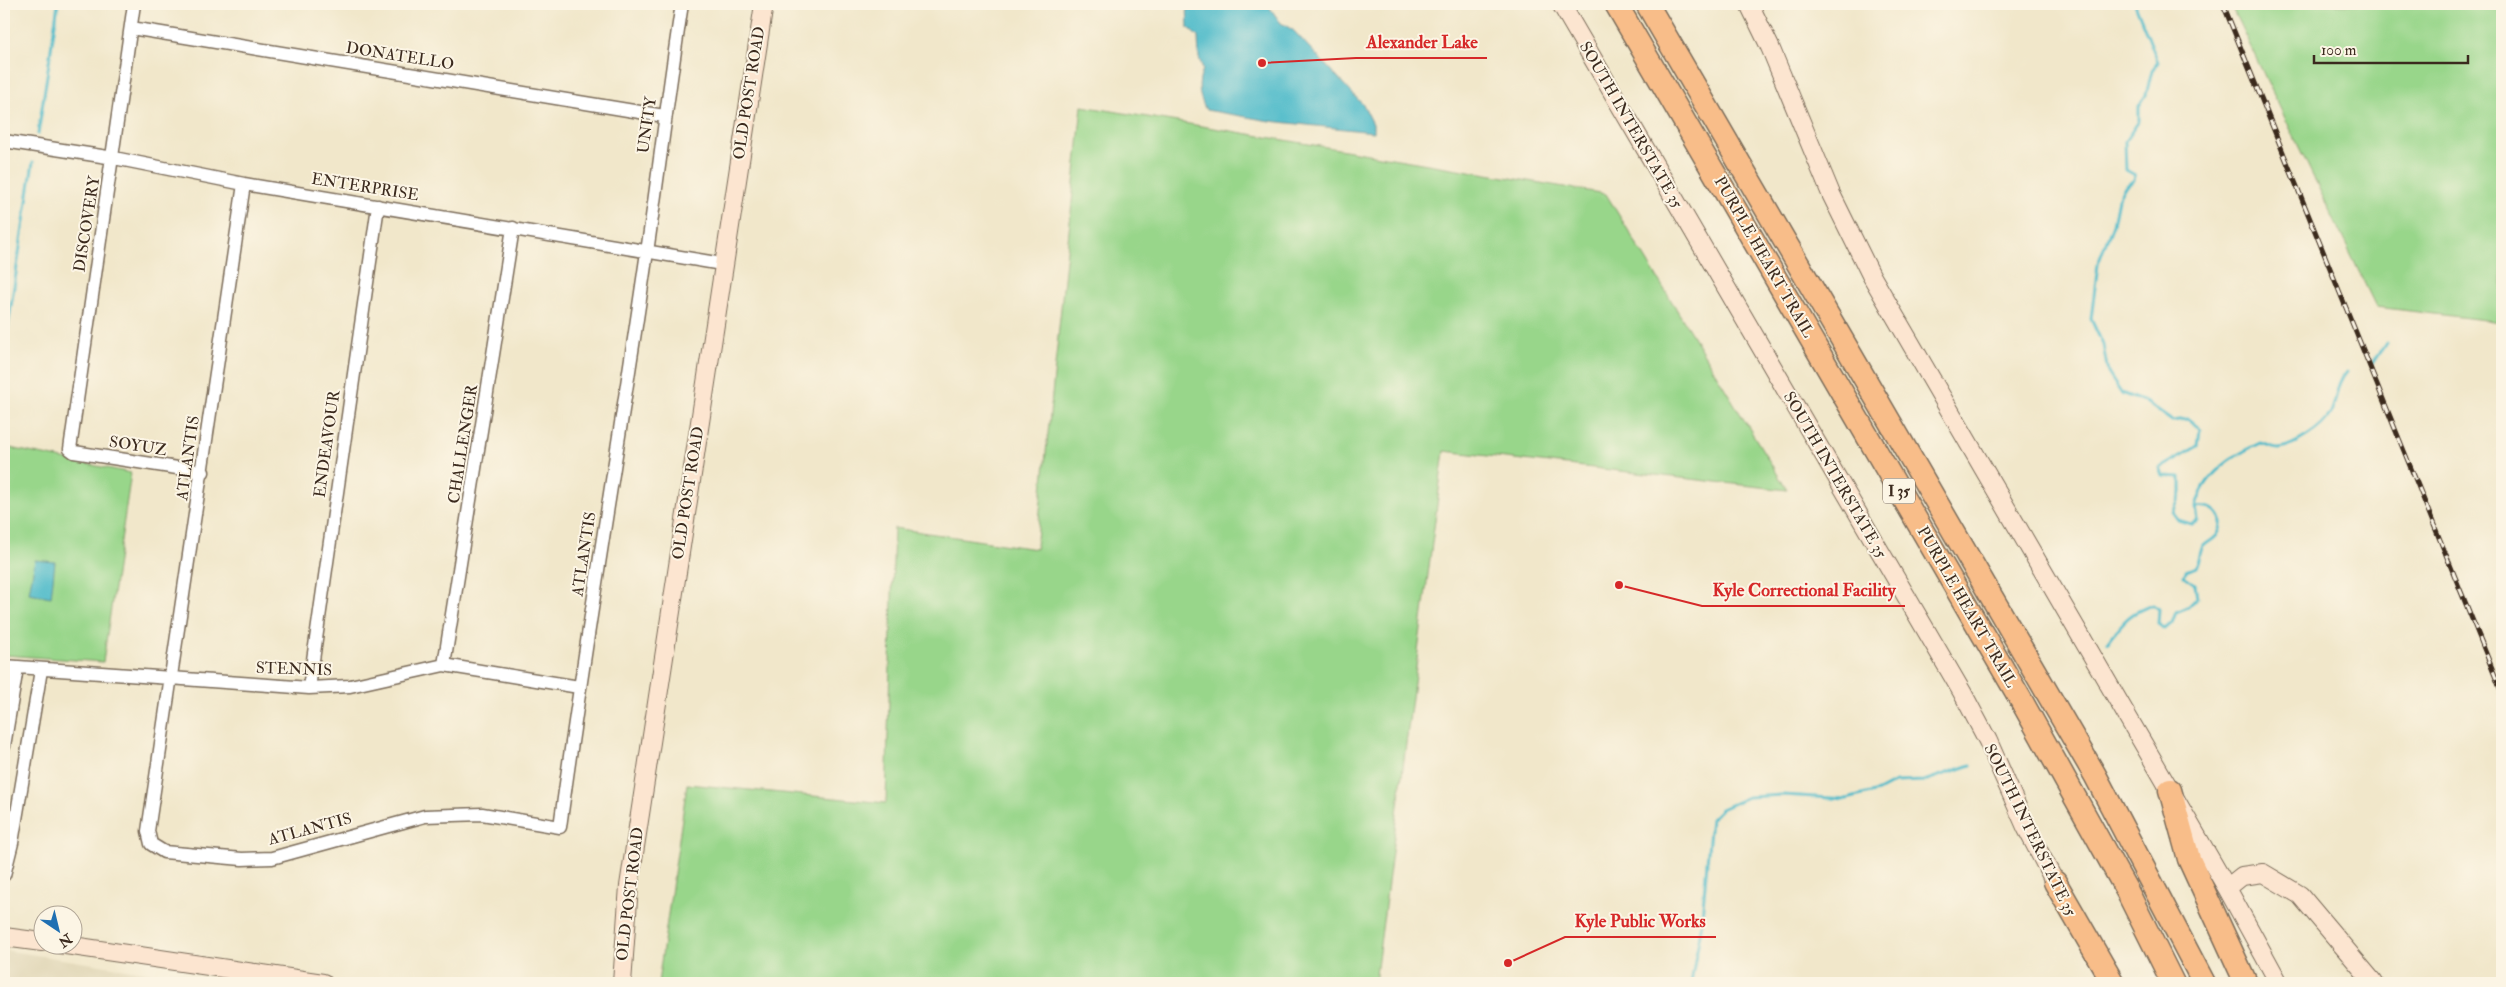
<svg xmlns="http://www.w3.org/2000/svg" width="2506" height="987" viewBox="0 0 2506 987" font-family="'IM FELL Double Pica',serif">
<rect width="100%" height="100%" fill="#fcf5e5"/>
<filter id="ink" filterUnits="userSpaceOnUse"><feTurbulence type="fractalNoise" baseFrequency=".02" numOctaves="2"/><feDisplacementMap in="SourceGraphic" scale="10" xChannelSelector="R" yChannelSelector="G"/><feConvolveMatrix kernelMatrix="1 2 1 2 8 2 1 2 1" color-interpolation-filters="sRGB"/></filter>
<filter id="wash" filterUnits="userSpaceOnUse"><feTurbulence type="fractalNoise" baseFrequency=".0096" numOctaves="4" result="noise"/><feDisplacementMap in="SourceGraphic" scale="20" xChannelSelector="R" yChannelSelector="G"/><feGaussianBlur stdDeviation="1.12" result="paint"/><feColorMatrix in="noise" values="0 0 0 0 0 0 0 0 0 0 0 0 0 0 0 0 0 1.4 0 .05"/><feComposite in="paint" operator="in"/></filter>
<g filter="url(#wash)">
<rect width="100%" height="100%" fill="#f1e7ca"/>
<!-- built -->
<path fill="#e1d7b7" d="M4,950L215,983H4Z"/>
<!-- green -->
<path fill="#98d68a" stroke="#6a8054" d="M2230,4H2502V322L2376,307Z
M1082,106L1606,194L1787,490L1444,451L1375,983H658L687,784L886,803L894,528L1036,549Z
M5,447L131,473L103,662L4,655Z"/>
<!-- water -->
<path fill="#4fbbca" stroke="#457274" d="M1187,4H1267L1281,23L1293,30L1364,106L1373,124V132L1270,121L1206,110C1198,95 1197,85 1203,69L1199,58L1198,37L1188,28Z
M35,560L55,562L51,597L29,593Z"/>
<g fill="none" stroke-linecap="round" stroke-linejoin="round">
<!-- stream -->
<path stroke="#4fbbca" stroke-width="3" d="M2135,4L2158,62L2152,70L2146,95L2139,106V121L2125,141L2126,170L2135,175L2134,180L2124,188L2118,199L2113,224L2098,264L2091,319L2103,345L2108,373L2121,393L2147,403L2172,421L2188,419L2200,429L2198,446L2160,468L2163,476L2181,477V493L2173,513L2178,520L2191,524L2198,521L2196,507
M38,134L58,4
M4,352L33,162
M2373,363L2386,343
M2108,642C2123,622 2128,613 2153,605L2159,609L2158,624L2165,629L2172,623L2176,612L2188,607L2197,598L2195,584L2184,576L2186,571L2196,567C2199,561 2200,554 2202,548C2205,543 2214,540 2217,535C2228,518 2214,504 2196,507C2203,475 2232,456 2260,443C2266,444 2273,448 2279,448C2294,446 2323,428 2330,414C2338,399 2335,384 2347,371
M1691,983L1701,928L1711,819L1721,809L1748,797L1783,795L1847,799L1878,791L1895,782L1924,781L1971,765"/>
</g>
</g>
<g filter="url(#ink)">
<g fill="none" stroke-linecap="round" stroke-linejoin="round">
<!-- street casing -->
<g stroke="#7b6c5a" stroke-width="15">
<path id="street" d="M134,4L70,449L74,452L203,472
M131,28L664,116
M4,141L114,158L244,184L722,264
M244,184L148,831L151,844L164,852L242,859L272,858L425,816L482,814L560,827C586,635 619,444 647,252C659,170 669,86 682,4
M444,665L513,228
M4,666L309,688L350,686L444,665L579,687
M309,688L378,206
M4,746L17,668
M4,875L12,843L41,670"/>
</g>
<!-- secondary casing -->
<g stroke="#7b6c5a" stroke-width="20">
<path id="secondary" d="M1561,4L1962,692L1988,741L2026,827L2060,892
M1749,4L1770,47L1831,194L1871,275L2227,888L2279,983
M2227,888L2242,876L2263,873L2300,895L2374,983
M4,937L42,942
M59,944L323,983
M622,983L629,886L764,4"/>
</g>
<!-- highway casing -->
<g stroke="#7b6c5a" stroke-width="25">
<path id="highway" d="M1616,4L2021,700L2127,891L2173,983
M1647,4L2095,775L2204,983
M2170,790L2189,859L2246,983
M2055,882L2113,983"/>
</g>
<!-- street -->
<use href="#street" stroke="#fff" stroke-width="12"/>
<!-- secondary -->
<use href="#secondary" stroke="#fce5d0" stroke-width="18"/>
<!-- highway -->
<use href="#highway" stroke="#f8bd89" stroke-width="22"/>
<!-- rail casing -->
<g stroke="#3b2a1e" stroke-width="5">
<path id="rail" d="M2223,4L2502,693"/>
</g>
<!-- rail -->
<use href="#rail" stroke="#fcf5e5" stroke-width="3" stroke-dasharray="9" stroke-linecap="butt"/>
</g>
</g>
<g text-anchor="middle" dominant-baseline="central" stroke-width="4" stroke-linejoin="round" paint-order="stroke">
<!-- shield labels -->
<rect fill="#fcf5e5" stroke="#75675a" stroke-width="1" x="1883" y="478.5" width="32" height="25" rx="4"/>
<g font-size="15" font-weight="bold" fill="#3b2a1e">
<text x="1899" y="491">I 35</text>
</g>
<!-- street labels -->
<g font-size="16" fill="#3b2a1e" stroke="#fcf5e5">
<text transform="translate(400 56) rotate(9)">DONATELLO</text>
<text transform="translate(749 93) rotate(-81)">OLD POST ROAD</text>
<text transform="translate(647 125) rotate(-82)">UNITY</text>
<text transform="translate(1631 125) rotate(60)">SOUTH INTERSTATE 35</text>
<text transform="translate(365 187) rotate(9)">ENTERPRISE</text>
<text transform="translate(87 224) rotate(-81)">DISCOVERY</text>
<text transform="translate(1764 257) rotate(60)">PURPLE HEART TRAIL</text>
<text transform="translate(327 444) rotate(-82)">ENDEAVOUR</text>
<text transform="translate(463 444) rotate(-81)">CHALLENGER</text>
<text transform="translate(138 446) rotate(9)">SOYUZ</text>
<text transform="translate(188 458) rotate(-82)">ATLANTIS</text>
<text transform="translate(1835 475) rotate(60)">SOUTH INTERSTATE 35</text>
<text transform="translate(688 493) rotate(-81)">OLD POST ROAD</text>
<text transform="translate(584 554) rotate(-81)">ATLANTIS</text>
<text transform="translate(1967 607) rotate(60)">PURPLE HEART TRAIL</text>
<text transform="translate(294 669) rotate(2)">STENNIS</text>
<text transform="translate(310 829) rotate(-15)">ATLANTIS</text>
<text transform="translate(2030 830) rotate(64)">SOUTH INTERSTATE 35</text>
<text transform="translate(630 894) rotate(-83)">OLD POST ROAD</text>
</g>
</g>
<!-- callouts -->
<path fill="none" stroke="#d62828" stroke-width="2" d="M1262 63L1356 58H1487M1619 585L1702 606H1905M1508 963L1565 937H1716"/>
<g fill="#d62828" stroke="#fcf5e5" stroke-width="2">
<circle cx="1262" cy="63" r="5"/>
<circle cx="1619" cy="585" r="5"/>
<circle cx="1508" cy="963" r="5"/>
</g>
<g font-size="18" text-anchor="middle" font-weight="bold" fill="#d62828" stroke="#fcf5e5" stroke-width="4" stroke-linejoin="round" paint-order="stroke">
<text x="1422" y="48">Alexander Lake</text>
<text x="1804" y="596">Kyle Correctional Facility</text>
<text x="1640" y="927">Kyle Public Works</text>
</g>
<!-- margin -->
<rect width="2506" height="987" fill="none" stroke="#fcf5e5" stroke-width="20"/>
<!-- north arrow -->
<g transform="translate(58 930) rotate(145)"><circle r="24" fill="#fcf5e5" stroke="#afa495"/>
<path d="M0-4L9 19L0 12L-9 19Z" fill="#1f6fb2"/>
<text y="-8" font-size="14" font-weight="bold" text-anchor="middle" fill="#3b2a1e">N</text>
</g>
<!-- scale -->
<path d="M2314 55v8h154v-8" fill="none" stroke="#3b2a1e" stroke-width="2.5"/>
<text x="2321" y="55" font-size="15" fill="#3b2a1e" stroke="#fcf5e5" stroke-width="4" paint-order="stroke">100 m</text>
</svg>
